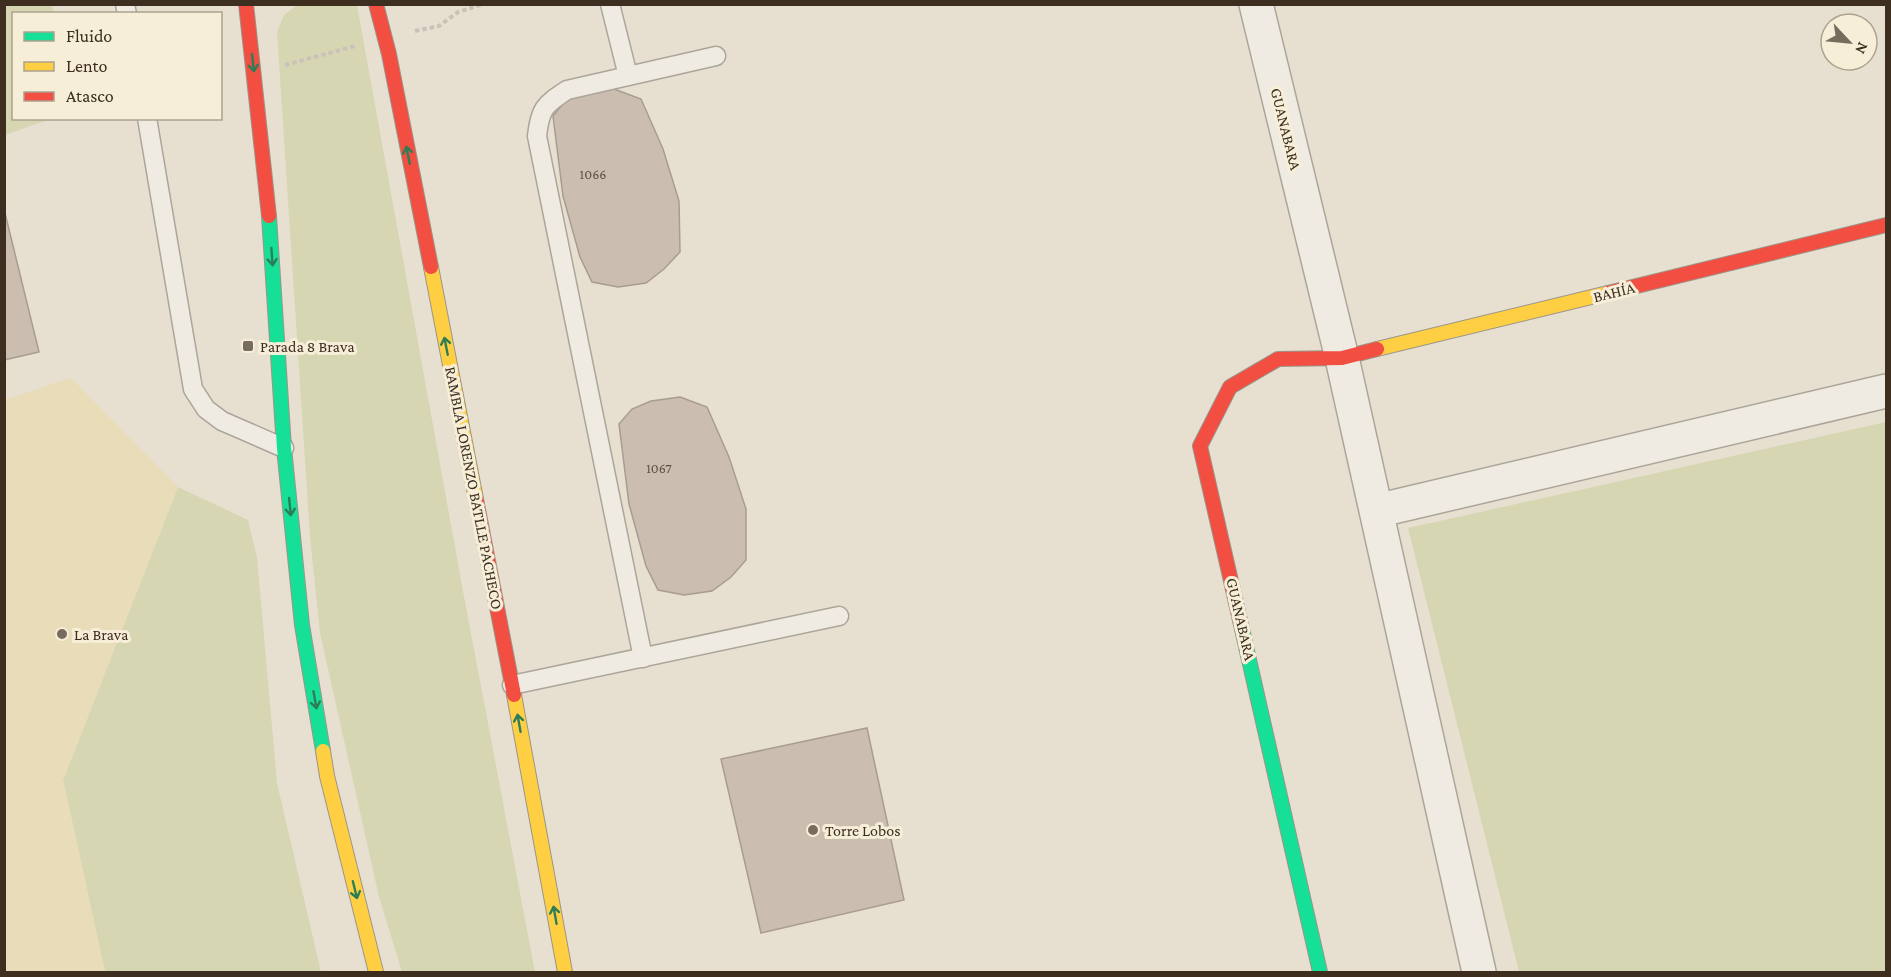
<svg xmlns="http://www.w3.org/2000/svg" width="1891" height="977" viewBox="0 0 1891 977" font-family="'Crimson Pro',serif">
<rect width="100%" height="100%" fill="#e7e0d1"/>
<!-- green -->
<path fill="#d6d6b3" d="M5,4L52,5L54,13L14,14V118L51,119L5,135Z
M297,5H357L463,591L535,972H402L379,897L320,633L310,537L277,32L284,15Z
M1886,422V972H1519L1408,528Z
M178,487L248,520L257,557L277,783L321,972H105L63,780Z"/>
<!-- sand -->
<path fill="#e9dcb9" d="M71,378L178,487L63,780L105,972H5V400Z"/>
<!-- building -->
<path fill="#cbbeb1" stroke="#a89c90" stroke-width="1.5" d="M614,89L641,99L663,149L679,201L680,252L664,269L646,283L618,287L592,282L580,257L563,196L553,116L565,101L585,92Z
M4,209L39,352L4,360Z
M680,397L707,407L729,457L746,509V560L731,577L712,591L684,595L658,590L646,566L629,504L619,424L632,409L651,401Z
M867,728L904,900L761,933L721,759Z"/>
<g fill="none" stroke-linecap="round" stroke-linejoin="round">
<!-- lane casing -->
<g stroke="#aca599" stroke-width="21">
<path id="lane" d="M125,4L127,14
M610,4L628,76
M147,118L193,389L206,409L222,421L284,448
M643,658L537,136C540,109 544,105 567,90L716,56
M512,685L839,616"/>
</g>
<!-- street casing -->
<g stroke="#aca599" stroke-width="36">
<path id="street" d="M1256,4L1342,358L1479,972
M1376,511L1886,391"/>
</g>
<!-- fast casing -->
<g stroke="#9c9589" stroke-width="16">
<path id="fast" d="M269,216L284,448L302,625L323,751
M1242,629L1320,972"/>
</g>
<!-- slow casing -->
<g stroke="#9c9589" stroke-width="16">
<path id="slow" d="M431,267L476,499
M1377,349L1608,293
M514,695L565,972
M323,751L327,776L376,972"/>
</g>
<!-- jam casing -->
<g stroke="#9c9589" stroke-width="16">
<path id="jam" d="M246,4L269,216
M376,4L389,54L431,267
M1608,293L1886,225
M476,499L514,695
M1242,629L1200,446L1230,387L1278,359L1342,358L1377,349"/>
</g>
<!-- path -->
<path stroke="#c8c2b9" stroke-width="4" stroke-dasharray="4.5 3" stroke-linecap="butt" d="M415,31L439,26L458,12L483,4
M285,65L355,46"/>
<!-- lane -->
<use href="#lane" stroke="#efebe3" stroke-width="18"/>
<!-- street -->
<use href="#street" stroke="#efebe3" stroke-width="33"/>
<!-- fast -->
<use href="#fast" stroke="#16e098" stroke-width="14"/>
<!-- slow -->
<use href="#slow" stroke="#ffcf43" stroke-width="14"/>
<!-- jam -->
<use href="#jam" stroke="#f24e42" stroke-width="14"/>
</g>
<!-- one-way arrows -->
<defs><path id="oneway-shaft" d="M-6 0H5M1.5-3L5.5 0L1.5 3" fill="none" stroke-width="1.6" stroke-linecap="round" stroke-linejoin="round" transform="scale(1.5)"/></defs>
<g stroke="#2b7e56">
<use href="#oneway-shaft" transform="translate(253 63) rotate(84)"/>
<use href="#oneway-shaft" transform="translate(408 155) rotate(-101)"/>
<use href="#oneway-shaft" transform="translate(272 257) rotate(86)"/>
<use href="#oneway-shaft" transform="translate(446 346) rotate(-101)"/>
<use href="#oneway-shaft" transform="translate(290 507) rotate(84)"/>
<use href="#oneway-shaft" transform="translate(315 700) rotate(80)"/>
<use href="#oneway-shaft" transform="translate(519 723) rotate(-100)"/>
<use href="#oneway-shaft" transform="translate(355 890) rotate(76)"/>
<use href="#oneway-shaft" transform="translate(555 915) rotate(-100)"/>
</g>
<!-- markers -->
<g fill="#786c5e" stroke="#f7eed8" stroke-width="2">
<rect x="242" y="340" width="12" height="12" rx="3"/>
<circle cx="62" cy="634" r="6"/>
<circle cx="813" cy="830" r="6"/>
</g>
<g text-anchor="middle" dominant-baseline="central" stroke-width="6" stroke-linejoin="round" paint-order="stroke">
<!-- number labels -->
<g font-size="14" fill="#605244">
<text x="593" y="174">1066</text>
<text x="659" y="468">1067</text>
</g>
<!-- street labels -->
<g font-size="16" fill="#3d2e20" stroke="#f7eed8">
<text transform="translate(1286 129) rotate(76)">GUANABARA</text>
<text transform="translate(1614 292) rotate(-14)">BAHÍA</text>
<text transform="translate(474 488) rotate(79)">RAMBLA LORENZO BATLLE PACHECO</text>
<text transform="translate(1241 619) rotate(77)">GUANABARA</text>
</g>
<!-- poi labels -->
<g font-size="16" fill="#3d2e20" stroke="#f7eed8" text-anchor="start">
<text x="260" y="346">Parada 8 Brava</text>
<text x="74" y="634">La Brava</text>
<text x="825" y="830">Torre Lobos</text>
</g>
</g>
<!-- border -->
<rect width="1891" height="977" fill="none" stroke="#3d2e20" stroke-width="12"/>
<!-- legend -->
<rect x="12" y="12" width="210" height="108" fill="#f7eed8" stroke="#ada18e" stroke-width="1.5"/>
<rect x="24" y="32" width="30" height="9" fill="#16e098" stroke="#ada18e" stroke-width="1.5"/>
<text x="66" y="42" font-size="18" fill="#3d2e20">Fluido</text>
<rect x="24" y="62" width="30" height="9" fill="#ffcf43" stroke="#ada18e" stroke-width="1.5"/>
<text x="66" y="72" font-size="18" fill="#3d2e20">Lento</text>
<rect x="24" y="92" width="30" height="9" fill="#f24e42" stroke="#ada18e" stroke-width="1.5"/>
<text x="66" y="102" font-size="18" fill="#3d2e20">Atasco</text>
<!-- north arrow -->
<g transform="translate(1849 42) rotate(116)"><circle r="28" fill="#f7eed8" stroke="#ada18e" stroke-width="1.5"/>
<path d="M0-4.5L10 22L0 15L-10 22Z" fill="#786c5e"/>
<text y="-9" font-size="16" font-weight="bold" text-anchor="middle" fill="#3d2e20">N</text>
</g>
</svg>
